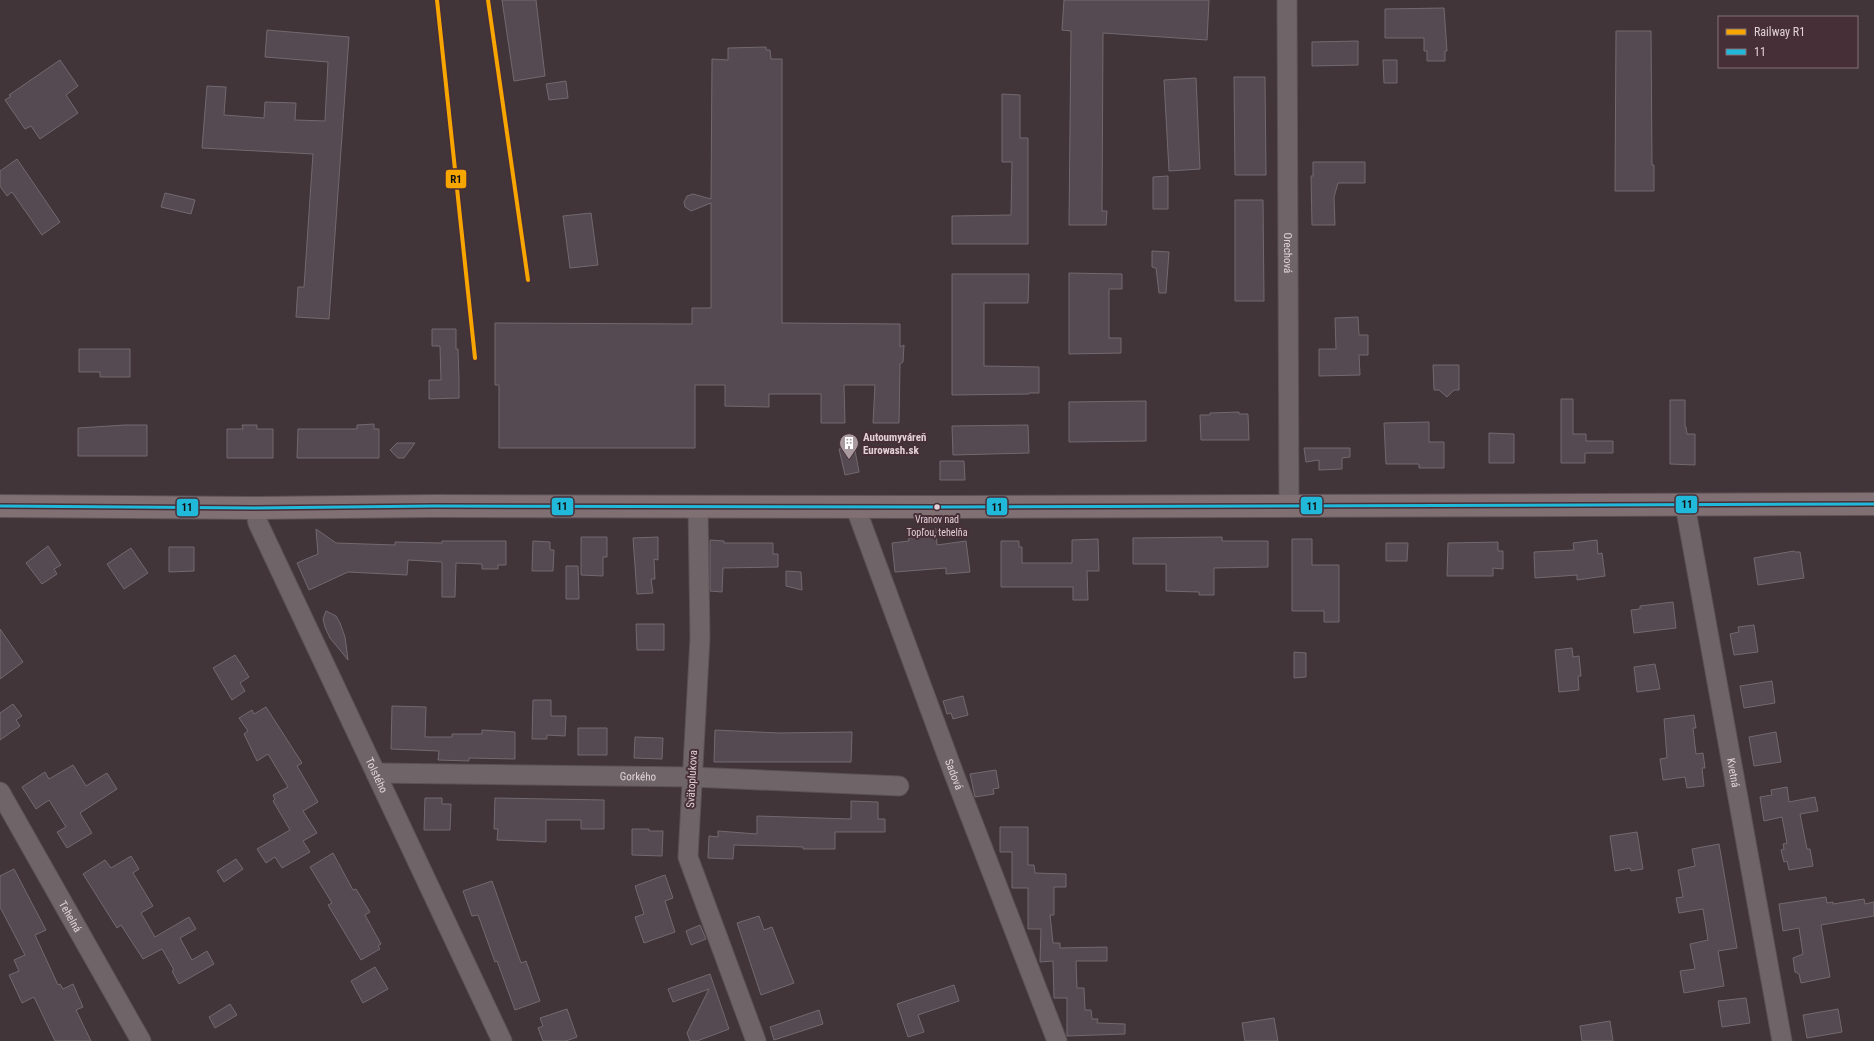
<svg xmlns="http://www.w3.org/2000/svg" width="1874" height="1041" viewBox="0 0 1874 1041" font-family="'Roboto Condensed',sans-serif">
<rect width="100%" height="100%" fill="#413539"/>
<!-- building -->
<path fill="#554a51" stroke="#72696e" d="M502,0H536L545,76L514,81Z
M1064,0H1209L1207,40L1103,33L1102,211H1107L1106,225H1069L1071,31L1062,30Z
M1444,8L1447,51H1445V61H1427V51H1424V38H1385V9Z
M267,30L349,37L329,319L296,317L298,287H304L313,154L202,148L207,86L226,87L224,115L264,118L265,102L296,103L295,120L325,121L328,62L265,57Z
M1616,31H1651L1652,165H1654V191H1615Z
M1358,41V65L1312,66V42Z
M766,47V50H770L771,59H782V323L900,324V347L904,345L903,362L900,364L899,423H873L875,385H844L845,423H821V394H769V407L725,406V385H695V448H499V385H495V323L692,324V308H711V203L691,211L685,207L684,202L687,196L693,194L711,199L712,59L728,60V48Z
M60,60L78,86L66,95L78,113L40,139L31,126L25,129L5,100L11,96L9,95Z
M1383,60H1397V83H1384Z
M1234,77H1265L1266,175H1235Z
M1196,78L1200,169L1169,171L1164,80Z
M566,81L568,98L549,100L546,84Z
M1002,94L1020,95V138H1028V244H952V216L1011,215L1012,162H1002Z
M17,159L60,222L42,235L12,192L7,196L0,186V171Z
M1313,162H1365V183H1338L1334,197L1335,225H1312L1311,176H1313Z
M1168,176V209H1153V177Z
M165,193L195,200L191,214L161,207Z
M1235,200H1263L1264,301H1235Z
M591,213L598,265L570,268L563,216Z
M1152,251L1169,252L1166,293H1159L1156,268L1152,267Z
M1069,273L1122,274V289H1109V338H1121V353L1069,354Z
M952,274H1029L1028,303H984V366L1039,367V393H1029V394L952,395Z
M1358,317L1359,335H1368V355H1359L1360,375L1319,376V349H1336L1335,318Z
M432,329H456V349H458L459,380V398L429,399V380H441L440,346H432Z
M79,349H130V377H100V372H79Z
M1433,365H1459V390H1454L1447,397L1439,390H1434Z
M1561,399H1573V434H1586V441H1613V453H1585V463H1561Z
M1670,400H1685V427H1686L1687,434H1695V465L1670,464Z
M1146,401V441L1069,442V402Z
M1239,412V414H1248L1249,440H1201L1200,415H1210V413Z
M1429,422V442H1444V468H1419V464H1386L1384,423Z
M374,424V429H379V458H297L298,429H357V425Z
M125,425H147V456H78V428Z
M242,425H257V429H273V458H227V429H243Z
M1028,425L1029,453L953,455L952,426Z
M1489,433L1514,434V463H1489Z
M397,443H415L404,458H398L390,450Z
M854,445L859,472L845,475L839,449Z
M1304,448H1350V457L1342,458V469L1319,470V460L1306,462Z
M940,461H964L965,480H940Z
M316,529L336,543L395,545V542L442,543V541H506V565H498V569H482V564L456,563L455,597H442V562L408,560L407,575L348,572L309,590L297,563L318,554Z
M936,529L937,545L966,541L970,572L946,574V568L895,572L892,543L909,541L908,531Z
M581,537H607V557H603V576L581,575Z
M658,537V560L654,559L655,579H651L653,593L637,594L633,538Z
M1222,537V541H1268V567L1214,568V595H1199V592L1166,591V564H1133V538Z
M1098,539L1099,571H1087L1088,600H1073V587H1001V541H1019V547H1022V563H1072V540Z
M1292,539H1312V565H1339V622H1324V611H1292Z
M710,540L724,541V543H773V554H778V567L723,568L722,592L710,591Z
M1597,540L1598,554L1602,553L1605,576L1577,580V575L1535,578L1534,552L1574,550L1573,543Z
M533,541L550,542V550H554L553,571H532Z
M1498,542V551H1503V569L1493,568V576H1447L1448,543Z
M1386,543H1408L1407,561H1386Z
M48,546L61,565L54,569L57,574L42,584L26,563Z
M169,547H194V571L169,572Z
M131,548L148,573L124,589L107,564Z
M1794,551L1795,552H1800L1804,578L1758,585L1754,558Z
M566,566H578L579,599H566Z
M786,571L801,572L802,590L786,586Z
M1673,602L1676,628L1634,633L1631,610L1640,609V606Z
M326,611L336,616L340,623L345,637L348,660L330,638L325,627L323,619Z
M636,624H664V650H637Z
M1754,625L1758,652L1734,655L1730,634L1739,632L1738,627Z
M0,629L23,662L0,679Z
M1572,648L1573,657L1579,656L1581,676H1578L1579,690L1559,692L1555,650Z
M1294,652L1306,653V677L1294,678Z
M235,655L249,677L240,683L245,691L232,700L213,668Z
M1655,664L1660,689L1637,692L1634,667Z
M1772,681L1775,703L1744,708L1740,686Z
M963,696L968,715L953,719L951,713L947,714L943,701Z
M533,700H551V716H566L565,736L547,735V739H532Z
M13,704L22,716L16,720L20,726L0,740V713Z
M392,706L426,707L425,737H452V734H482V730L515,732V759L469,758V761L438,760L439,751L391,749Z
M266,707L302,763L297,766L318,802L303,811L317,833L303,841L310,852L282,868L275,857L266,863L257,849L290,830L273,801L275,799L273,795L288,787L268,754L257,761L244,734L248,731L239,718L252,710L254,714Z
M1694,715L1696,728H1693L1696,754L1703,753L1705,768H1702L1704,786L1687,788L1685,777L1663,780L1660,759L1667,758L1664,719Z
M578,728H607V755H578Z
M715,730L779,733L852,732L851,762H714Z
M1776,732L1781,762L1754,766L1749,737Z
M635,737L663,738L662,759L634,758Z
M73,765L86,786L107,773L117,789L80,813L92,833L67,848L57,832L66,827L49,800L36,809L22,787L45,772L49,779Z
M996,770L999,788L993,789L994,794L975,797L970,774Z
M1787,787L1789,802L1815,797L1818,811L1800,814L1807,849H1810L1813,866L1789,870L1787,861L1784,862L1781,850L1784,849L1783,844L1787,843L1782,817L1764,821L1760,797L1772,795L1771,790Z
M425,798H442V804H451L450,830H424Z
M495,798L604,800V829H581V820H546V842L497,840L498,829H494Z
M851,801L878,802V819H885V832H835V849H803V847L734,845L733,859L708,858L709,836L718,837V831L757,834V816L851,819Z
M1000,827H1028V865H1034L1035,873L1066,874V887H1054V915H1050L1053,943H1060V948L1107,947V961H1076L1077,988H1084L1085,1010H1091L1092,1019H1098L1097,1023L1125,1024V1034L1067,1036V998H1054L1053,961L1040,962L1041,929H1028V888H1012V852H1000Z
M632,829H649V831H663L662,856L632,855Z
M1637,832L1643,869L1631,871L1630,868L1615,871L1610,836Z
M1719,844L1737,948L1718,951L1724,986L1684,993L1680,971L1695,969L1690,944L1708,940L1703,909L1679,913L1676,898L1683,897L1678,870L1695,866L1692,849Z
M333,853L353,890L356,889L370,912L365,915L381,944L378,946L380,949L361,960L328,905L332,903L310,867Z
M131,856L139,869L133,873L153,906L141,913L155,937L189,917L196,929L180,938L192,960L207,951L214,964L179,984L172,971L174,970L162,949L143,959L121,925L117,928L83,874L105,860L111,868Z
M236,859L243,869L224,882L217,871Z
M14,869L46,930L35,935L58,985L60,984L63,989L73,984L83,1007L76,1010L91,1041H55L34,997L22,1003L9,975L19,971L14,960L25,955L0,907V876Z
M665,875L673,898L665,901L675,932L644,943L635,917L644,914L635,886Z
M492,881L521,963L526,961L540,1001L515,1010L497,961L495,962L478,915L472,916L463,891Z
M1826,897L1827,903L1833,902V904L1864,899L1865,904L1874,902V916L1821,925L1830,977L1801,983L1799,974L1795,972L1793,958L1803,954L1799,928L1783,931L1779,904Z
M759,916L764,930L772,927L794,983L761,995L737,923Z
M700,925L706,939L691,945L686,931Z
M375,967L388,989L363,1003L351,981Z
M710,974L729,1029L697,1041H690L687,1033L709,989L673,1002L668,989Z
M954,985L959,1001L918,1015L924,1032L908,1037L897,1004Z
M1746,998L1750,1023L1722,1027L1718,1001Z
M230,1004L237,1015L215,1028L209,1017Z
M567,1009L577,1037L566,1041H543L538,1028L543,1026L540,1018Z
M1838,1009L1842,1032L1807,1038L1803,1015Z
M819,1010L823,1024L774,1040L770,1027Z
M1274,1018L1278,1041H1245L1242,1023Z
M1610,1021L1613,1041H1582L1580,1026Z"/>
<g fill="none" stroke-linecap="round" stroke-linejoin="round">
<!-- minor casing -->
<g stroke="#5c5155" stroke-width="21">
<g id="minor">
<path id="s1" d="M1287,0L1289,505"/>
<path id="s2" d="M1685,505L1782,1041"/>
<path d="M698,506L700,638L688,857L756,1041"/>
<path id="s3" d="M855,506L954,774L1057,1041"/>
<path id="s4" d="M255,508L258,523L502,1041"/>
<path id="s5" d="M376,773L692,777L899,786"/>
<path id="s6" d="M0,792L141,1041"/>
</g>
</g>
<!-- major casing -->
<g stroke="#5c5155" stroke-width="24">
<path id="major" d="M0,506L255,508L434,506L946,507L1874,504"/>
</g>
<!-- minor -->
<use href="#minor" stroke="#6f6569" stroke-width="19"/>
<!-- major -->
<use href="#major" stroke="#807073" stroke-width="22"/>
<!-- bus-1 casing -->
<g stroke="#472f38" stroke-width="6">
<path id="bus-1" d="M0,506L255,508L434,506L946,507L1874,504"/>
</g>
<!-- bus-1 -->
<use href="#bus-1" stroke="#20b9da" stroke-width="3"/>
<!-- rail-1 casing -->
<g stroke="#472f38" stroke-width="7">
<path id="rail-1" d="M437,0L475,358
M488,0L528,280"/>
</g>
<!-- rail-1 -->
<use href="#rail-1" stroke="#f7a600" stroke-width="4"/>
</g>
<!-- icons -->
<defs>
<g id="building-pin" transform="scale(1)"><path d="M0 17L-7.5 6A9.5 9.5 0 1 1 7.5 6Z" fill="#a99a9f" stroke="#472f38"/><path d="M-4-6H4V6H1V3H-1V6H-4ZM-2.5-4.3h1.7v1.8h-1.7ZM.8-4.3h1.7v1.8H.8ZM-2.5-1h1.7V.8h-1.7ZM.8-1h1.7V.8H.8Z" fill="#fff"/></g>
</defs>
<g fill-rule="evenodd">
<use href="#building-pin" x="849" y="443"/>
</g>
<!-- markers -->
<circle fill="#e1d1d6" stroke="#472f38" stroke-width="1.5" cx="937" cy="507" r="3.5"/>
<g text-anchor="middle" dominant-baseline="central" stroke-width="4" stroke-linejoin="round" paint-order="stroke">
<!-- bus labels -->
<g font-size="10" fill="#e1d1d6" stroke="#472f38">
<text x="937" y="519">Vranov nad<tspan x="937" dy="13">Topľou, tehelňa</tspan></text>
</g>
<!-- street labels -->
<g font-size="11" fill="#e1d1d6" stroke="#472f38">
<text stroke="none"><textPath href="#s1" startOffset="253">Orechová</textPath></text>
<text stroke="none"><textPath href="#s2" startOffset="272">Kvetná</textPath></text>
<text stroke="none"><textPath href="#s3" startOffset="286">Sadová</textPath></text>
<text stroke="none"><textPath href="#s4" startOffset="294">Tolstého</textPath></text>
<text stroke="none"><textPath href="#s5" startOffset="262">Gorkého</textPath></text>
<text transform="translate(692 779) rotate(-87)">Svätoplukova</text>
<text stroke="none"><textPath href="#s6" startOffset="143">Tehelná</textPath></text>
</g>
<!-- poi labels -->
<g font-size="11" font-weight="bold" fill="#e1d1d6" stroke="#472f38" text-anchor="start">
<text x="863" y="437">Autoumyváreň<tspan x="863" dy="13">Eurowash.sk</tspan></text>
</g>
</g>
<g stroke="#472f38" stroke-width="1.5">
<rect x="445" y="169" width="22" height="20" rx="4" fill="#f7a600"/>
<rect x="1675" y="495" width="23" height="19" rx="4" fill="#20b9da"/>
<rect x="1300" y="496" width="23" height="19" rx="4" fill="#20b9da"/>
<rect x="551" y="497" width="23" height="19" rx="4" fill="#20b9da"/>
<rect x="986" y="497" width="22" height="19" rx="4" fill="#20b9da"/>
<rect x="176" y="498" width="23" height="19" rx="4" fill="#20b9da"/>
</g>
<g font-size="11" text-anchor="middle" font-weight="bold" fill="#111">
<text x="456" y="183">R1</text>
<text x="1687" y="508">11</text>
<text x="1312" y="510">11</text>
<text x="562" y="510">11</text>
<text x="997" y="511">11</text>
<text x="187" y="511">11</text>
</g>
<!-- legend -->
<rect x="1718" y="16" width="140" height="52" fill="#472f38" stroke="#857077"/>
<rect x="1726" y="29" width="20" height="6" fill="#f7a600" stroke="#857077"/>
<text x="1754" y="36" font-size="12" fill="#e1d1d6">Railway R1</text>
<rect x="1726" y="49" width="20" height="6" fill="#20b9da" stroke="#857077"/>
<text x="1754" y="56" font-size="12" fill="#e1d1d6">11</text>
</svg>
